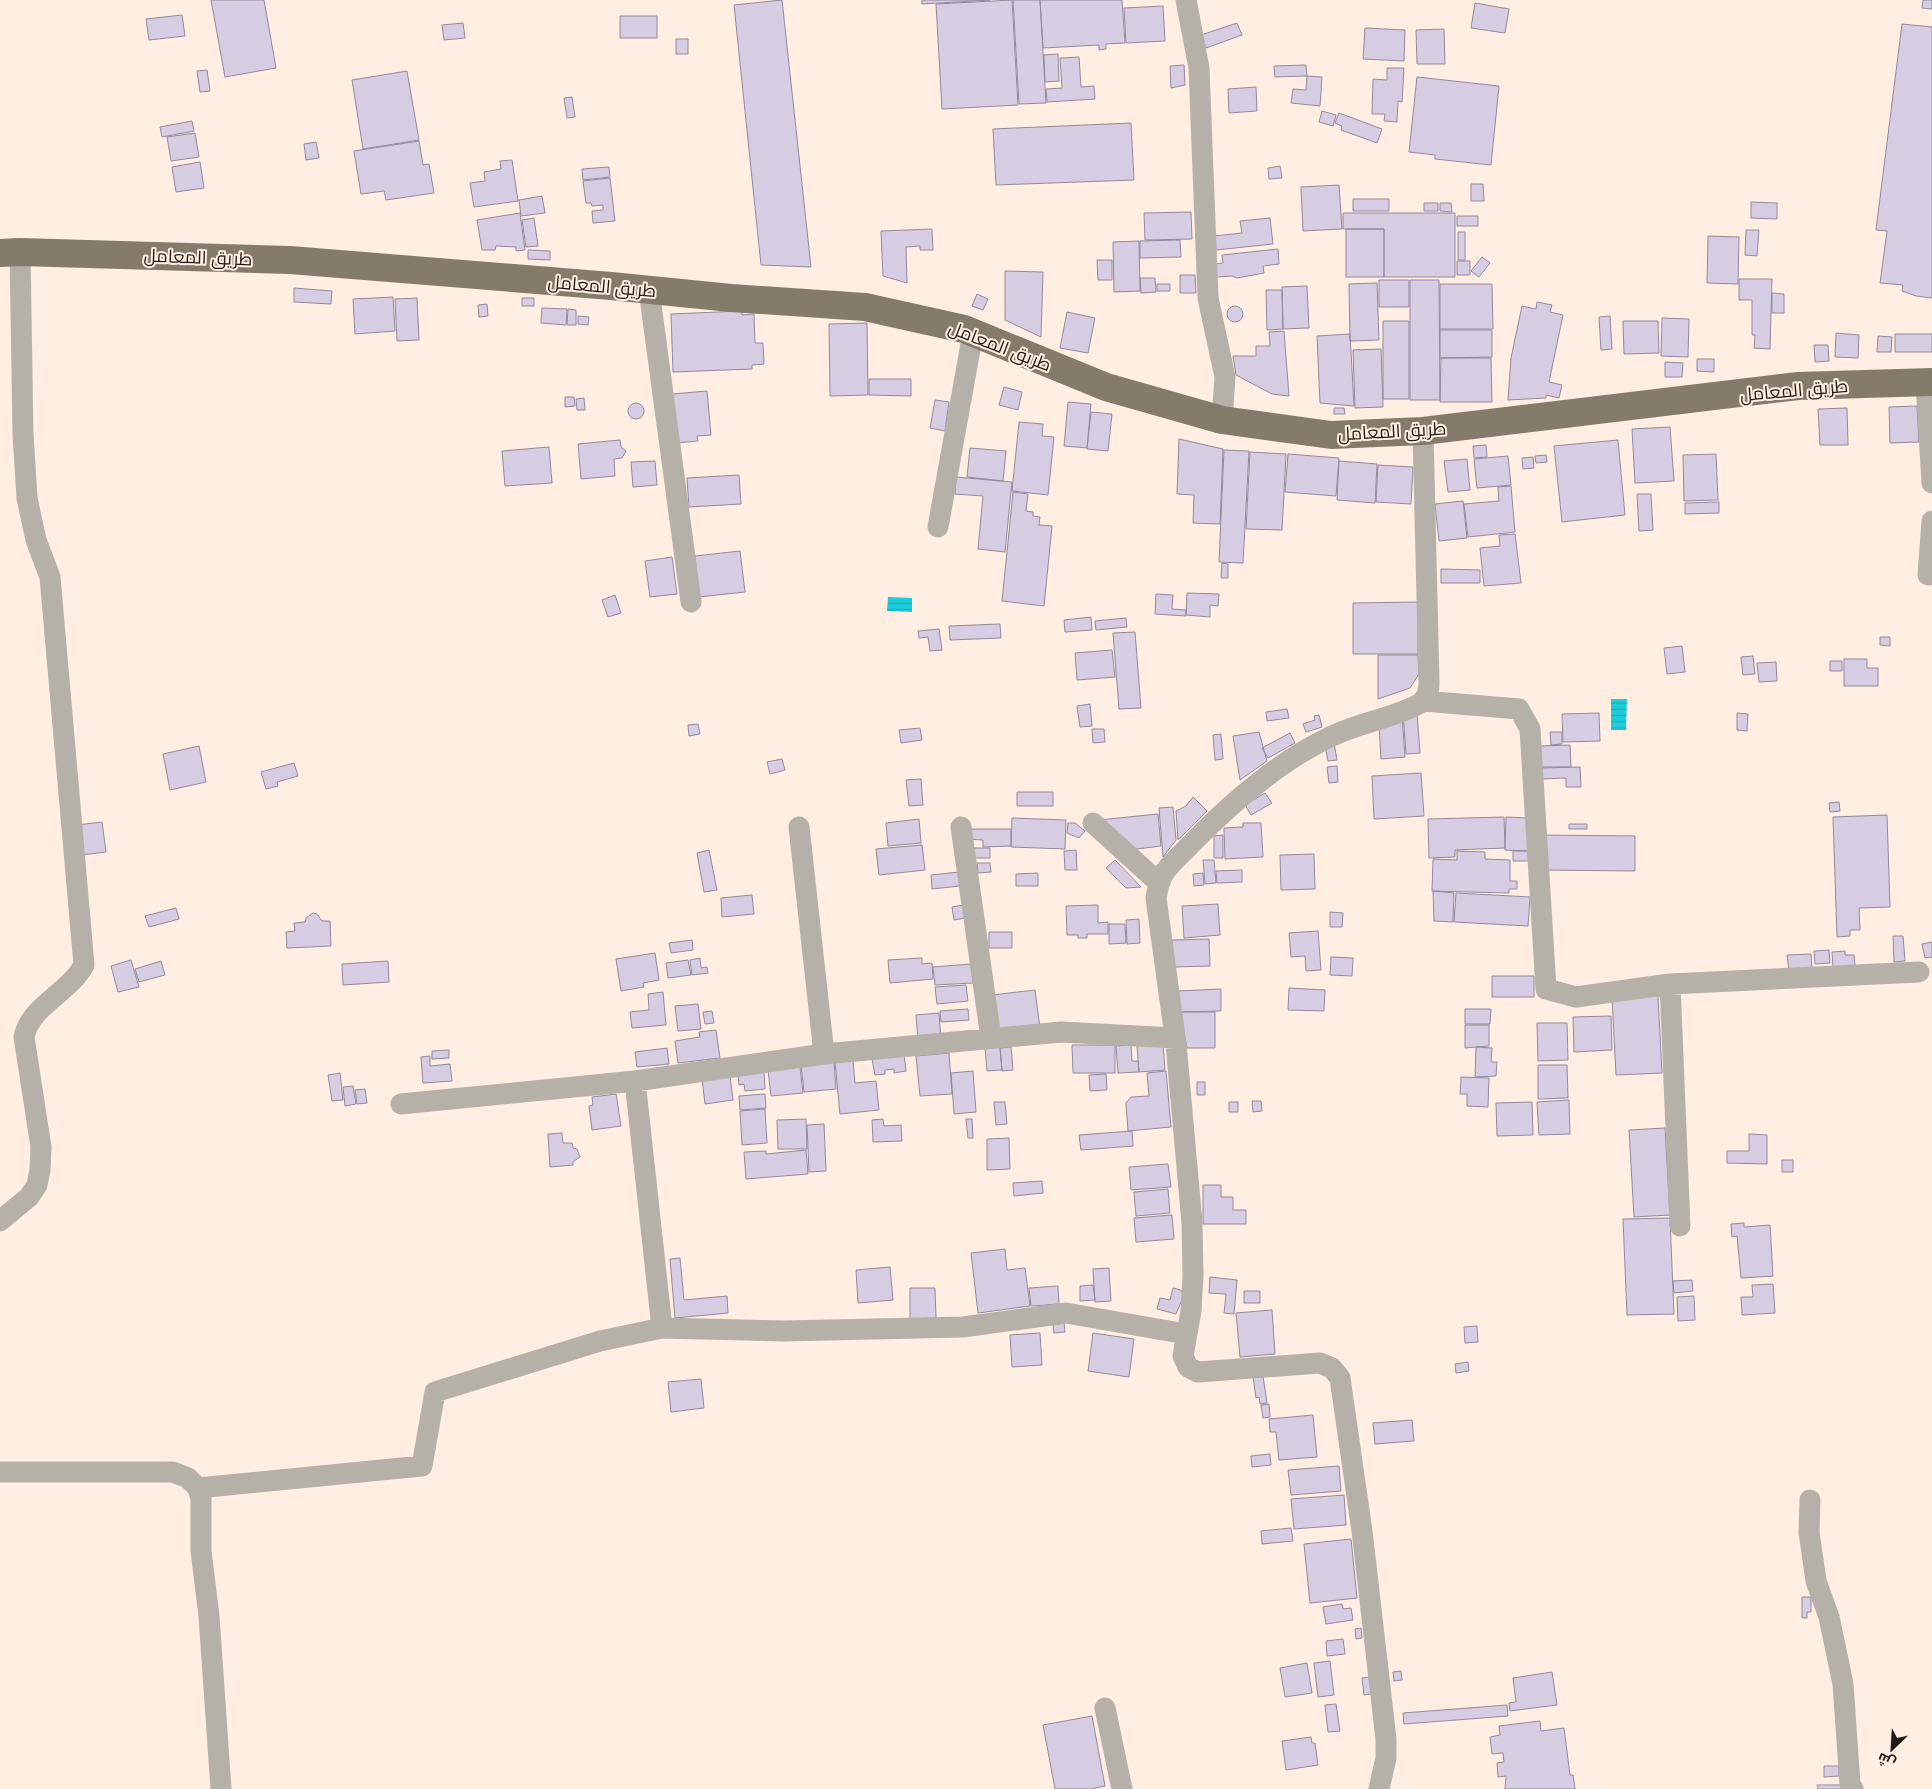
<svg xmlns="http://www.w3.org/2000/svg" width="1932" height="1789" viewBox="0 0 1932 1789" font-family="Raleway,Cairo,sans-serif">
<defs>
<pattern id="water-rules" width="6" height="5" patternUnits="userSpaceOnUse" patternTransform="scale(1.25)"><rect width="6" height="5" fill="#1dcddb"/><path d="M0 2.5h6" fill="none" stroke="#1aafbb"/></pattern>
</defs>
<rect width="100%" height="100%" fill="#ffeee1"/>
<!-- water -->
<path fill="url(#water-rules)" d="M888,597L912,598V612L887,611Z
M1611,699H1627L1626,730H1611Z"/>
<!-- building -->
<path fill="#d7cde3" stroke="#92899d" d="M211,0H264L276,68L225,77Z
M782,0L811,267L761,265L734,5Z
M922,0H990L922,4Z
M1012,0L1018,105L942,109L936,4Z
M1013,0H1040L1046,103L1019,104Z
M1040,0H1122L1125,43L1106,44V49L1099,50V45L1043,48Z
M1923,0H1932V9L1922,8Z
M1475,3L1509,9L1505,33L1471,28Z
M1163,6L1165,41L1126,43L1124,8Z
M182,15L185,36L149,40L146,19Z
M620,16H657V38H620Z
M463,23L465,38L444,40L442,25Z
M1237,23L1242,35L1206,48L1201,35Z
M1902,24L1932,27V298L1916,296L1902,291L1903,285L1880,283L1887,231L1876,230Z
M1365,28L1405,30L1404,61L1363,59Z
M1444,29L1445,64H1417L1416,30Z
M676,39H688V54H676Z
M1058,54L1059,81L1045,82L1044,55Z
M1079,57L1081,87L1094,86L1095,99L1047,102L1046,89L1062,88L1060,58Z
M1184,65L1185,85L1171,88L1170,66Z
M1306,65L1307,76L1275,77L1274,66Z
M1387,68H1404L1402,102L1398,101L1397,122L1384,121L1385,114H1372L1373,79L1387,80Z
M207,70L210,91L200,92L197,71Z
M407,71L419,140L363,149L352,80Z
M1307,76L1322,77L1320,106L1291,103L1293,89L1306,90Z
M1417,77L1499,86L1491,165L1435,159V155L1409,152Z
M1256,87L1257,111L1229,113L1228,89Z
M572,97L575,117L567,118L564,98Z
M1322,111L1336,115L1333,126L1319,122Z
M1339,113L1382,129L1377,143L1341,130L1342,126L1335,123Z
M192,121L194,131L162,137L160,127Z
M1131,123L1134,180L996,185L993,129Z
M195,133L199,157L171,161L167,137Z
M419,141L423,165L429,164L434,193L386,200L384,191L361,194L354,151Z
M316,142L319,158L306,160L304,144Z
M512,160L518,201L474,207L470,183L485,181L484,172L501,169L500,161Z
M200,162L204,188L176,192L172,167Z
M1280,166L1282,178L1269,179L1268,168Z
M609,167L610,177L583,180L582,169Z
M610,178L615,221L593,223L592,211L603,210V205L592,206L591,203H586L583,181Z
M1471,184H1483L1484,201H1471Z
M1339,185L1342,229L1303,231L1301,187Z
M542,196L545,213L521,216L519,200Z
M1353,199H1389V211H1353Z
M1751,202L1777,203V219L1751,218Z
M1424,203H1438V211H1424Z
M1440,203H1451L1452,212L1440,211Z
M1191,212L1192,239L1145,240L1144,213Z
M520,213L525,250L516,251V247L496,246L495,250H482L477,220Z
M1343,213H1455V277H1384V229H1343Z
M1457,216H1478V226H1457Z
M534,218L538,246L526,247L522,220Z
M1270,218L1273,244L1216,250L1214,236L1242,233L1240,221Z
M932,229L933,250H920V246L906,247L907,283L883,276L881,231Z
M1346,229H1384V277H1346Z
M1746,230H1759L1757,256L1745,255Z
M1458,232H1465V260H1458Z
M1708,236L1739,237L1738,284L1707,283Z
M1180,240L1181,257L1140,258V241Z
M1139,241L1140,291L1114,292L1113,242Z
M1278,249L1279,264L1263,266L1264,273L1237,278L1232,276L1217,277L1215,264L1223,263L1222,255Z
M528,250L550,251V260L528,259Z
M1482,257L1490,263L1479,277L1471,271Z
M1097,260H1112V280H1098Z
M1457,261H1470V275H1457Z
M1005,271L1043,272L1041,337L1005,320Z
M1180,275H1195L1196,293H1180Z
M1140,278H1155L1156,292L1141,293Z
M1739,279H1772L1770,349L1754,348L1755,335H1752V300H1739Z
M1379,280H1409V307H1379Z
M1410,280H1439L1440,400H1410Z
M1377,283L1379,340L1350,341L1349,284Z
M1157,284H1170V291H1157Z
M1440,284H1492L1493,329H1440Z
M1307,286L1309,328L1283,329L1282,287Z
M294,288L332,291L331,304L294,302Z
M1266,290H1282L1283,329L1267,330Z
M1772,293L1784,294V313H1772Z
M977,294L988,299L983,310L972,306Z
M393,297L395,331L355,334L353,299Z
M417,298L419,340L397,341L395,299Z
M522,298H534V306H522Z
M1537,302L1552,305L1550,312L1563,315L1549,382L1562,385L1559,398L1546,395V398L1508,400L1511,358L1522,306L1536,309Z
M487,304L488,316L479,317L478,305Z
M1227 314a8 8 0 1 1 16 0a8 8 0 1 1-16 0Z
M542,308L567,309L566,325L541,323Z
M568,309L576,310V325H567Z
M742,311V315L754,314L755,343H763L764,364L752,365V369L673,372L671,314Z
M1067,312L1095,318L1088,353L1060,348Z
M578,316L589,317L588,325L578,324Z
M1610,316L1612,349L1601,350L1599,317Z
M1662,318L1689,319L1688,357L1661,356Z
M1383,321H1409V399H1383Z
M1623,321H1658L1659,353L1624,354Z
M867,323L868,395L830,396L829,324Z
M1440,330H1492V357L1440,358Z
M1284,331L1289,396L1272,394L1236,375L1233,356H1256V346H1270L1269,332Z
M1836,333L1859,335L1858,358L1835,357Z
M1350,334L1354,406L1320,403L1317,336Z
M1895,334H1932V352H1895Z
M1878,336L1892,337L1891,352H1877Z
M1814,345H1828L1829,361L1815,362Z
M1381,349L1383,407L1355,408L1353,350Z
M1441,358H1491L1492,402H1440Z
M1697,359H1714V372L1697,371Z
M1665,362L1683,363L1682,377H1665Z
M869,379H911V396L869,395Z
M1004,387L1022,392L1018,410L999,405Z
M707,391L711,435L697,436L698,441L677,443L672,394Z
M565,397H574L575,406L565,407Z
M584,398L585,410H577L576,399Z
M935,400L949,402L945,431L930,428Z
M1068,402L1091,404L1087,448L1064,446Z
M628 411a8 8 0 1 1 16 0a8 8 0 1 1-16 0Z
M1917,406L1919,442L1890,443L1889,407Z
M1334,408H1344L1345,414H1334Z
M1847,408L1848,445H1820L1818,409Z
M1091,412L1112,414L1108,451L1087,449Z
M1019,422L1043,424L1042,436L1054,437L1048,495L1012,491Z
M1670,427L1674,481L1635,483L1632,429Z
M1179,439L1223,449L1220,524L1193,523L1194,495L1177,494Z
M620,440L621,447L626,451L622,458L614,459L615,476L581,479L578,444Z
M1618,440L1625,515L1562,522L1554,446Z
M1486,445L1487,457L1474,458L1473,446Z
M549,447L552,483L505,486L502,451Z
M970,448L1006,451L1003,481L967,477Z
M1224,450L1249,451L1243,563L1219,562Z
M1250,452L1286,454L1282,530L1246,529Z
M1288,454L1339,458L1336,496L1285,492Z
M1716,454L1718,500L1684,501L1683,455Z
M1546,455L1547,462L1536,463L1535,456Z
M1508,456L1511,485L1477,488L1474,459Z
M1533,457L1534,468L1523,469L1522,458Z
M1467,459L1470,490L1448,492L1444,461Z
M655,461L657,485L633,487L631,462Z
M1339,461L1377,464L1375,503L1337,500Z
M1378,465L1413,467L1411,504L1376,502Z
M739,475L741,504L689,507L687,478Z
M956,477L1012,482L1005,552L978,549L983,496L955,494Z
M1511,486L1515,532L1468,537L1464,504L1499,501L1498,487Z
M1013,492L1028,494L1026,511L1033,512V516L1040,517L1039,525L1052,526L1044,606L1002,601Z
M1637,494H1651L1653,530L1639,531Z
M1463,501L1467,538L1439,541L1435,504Z
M1719,502V513L1685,514V503Z
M1515,534L1521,583L1484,586L1480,548L1500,546L1499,535Z
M740,551L745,592L699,597L695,556Z
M672,557L677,594L650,597L645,561Z
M1222,563L1228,564V578H1221Z
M1441,569L1480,570V583H1441Z
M1187,593L1219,594L1218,606L1210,605V617L1186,615Z
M1156,594L1173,595L1172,609L1186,610V616L1155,614Z
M615,595L621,613L608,617L602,600Z
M1418,602V654H1353V603Z
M1091,617L1092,630L1065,632L1064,620Z
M1126,618L1127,627L1096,630L1095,621Z
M1000,624L1001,638L950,640L949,626Z
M939,629L942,650L930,651L928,637L919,638L918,631Z
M1135,632L1141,708L1119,709L1113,633Z
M1880,637H1890V646L1880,645Z
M1682,646L1685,672L1667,674L1664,648Z
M1112,650L1115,677L1077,680L1075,653Z
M1378,655H1418L1419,674L1410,688L1378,699Z
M1753,656L1755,674L1743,675L1741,657Z
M1844,659H1867V668H1878V686H1844Z
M1830,661H1842V671H1830Z
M1776,662L1777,681L1759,682L1757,663Z
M1090,704L1092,726L1080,727L1077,706Z
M1287,709L1289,718L1267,721L1266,712Z
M1417,713L1420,753L1406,754L1403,714Z
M1599,713L1600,741L1563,742L1562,714Z
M1737,713L1748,714L1747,731L1737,730Z
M1319,715L1322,727L1306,732L1303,724L1315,720L1314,716Z
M1402,715L1405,757L1381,759L1379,725Z
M698,724L700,734L689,736L688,725Z
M920,728L922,740L901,743L899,730Z
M1092,729H1104L1105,742L1093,743Z
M1259,732L1267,761L1240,780L1233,736Z
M1550,732H1562V744L1551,745Z
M1290,733L1295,743L1268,758L1262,748Z
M1221,734L1223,759L1215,760L1213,735Z
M1334,743L1337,760L1328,761L1325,745Z
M1570,745L1571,767H1540L1539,746Z
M199,746L206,782L170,790L163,754Z
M782,759L785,770L770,774L767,762Z
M294,763L298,776L277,782L278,786L266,789L261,772Z
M1337,766L1338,782L1329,783L1327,767Z
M1580,767L1581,787H1566V778L1541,779L1540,768Z
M1421,773L1424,816L1374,819L1372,776Z
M921,779L923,805L909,806L906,780Z
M1017,792H1053V806H1017Z
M1265,793L1272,803L1251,815L1245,805Z
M1193,797L1207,811L1178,840L1176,811L1186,806Z
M1839,802L1840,811L1830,812L1829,803Z
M1173,807L1176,840L1163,857L1159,808Z
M1158,814L1161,846L1129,850L1099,820Z
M1887,815L1890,907L1859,908L1860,930H1850V936L1837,937L1833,817Z
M1504,817L1505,848L1455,850V857L1429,858L1428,819Z
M1506,817L1528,818V851L1505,850Z
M1012,818L1066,820L1065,849L1011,847Z
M919,819L921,843L888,846L886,823Z
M102,822L106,852L81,855L77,825Z
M1068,823H1075L1085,831L1079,838L1067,833Z
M1243,823H1261L1263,857L1225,859L1224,828L1243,827Z
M1569,824H1587V829H1569Z
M965,829H1011V846L983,847V840L965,839Z
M1223,835V858H1214V836Z
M1540,835L1635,836V871L1540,870Z
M922,845L925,870L879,875L876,849Z
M973,848H990V858H974Z
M709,850L717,890L704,892L697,853Z
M1076,850L1077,870H1065L1064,851Z
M1457,851L1485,852V859L1510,860V881H1517V889H1509V893L1432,891L1433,859L1457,860Z
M1513,851H1529V861H1513Z
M1314,854L1315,889L1281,890L1280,855Z
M1115,860L1141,887L1126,888L1106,868Z
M1203,860H1214L1216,883L1205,884Z
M977,863H990L991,872L978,873Z
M1242,870V882L1217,883L1216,871Z
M959,872L960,886L932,889L931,875Z
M1038,873V886H1016V874Z
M1203,873L1204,885L1194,886L1193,874Z
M1433,891L1454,893L1453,922L1434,921Z
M1456,893L1530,897L1528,926L1454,922Z
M752,895L754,914L722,917L721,898Z
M1218,904L1220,935L1184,938L1182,906Z
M963,905L965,918L954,920L952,907Z
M1098,905V923L1108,922V934H1087V938H1078V935H1067L1066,906Z
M176,908L179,919L149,927L145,916Z
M1330,912L1343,913L1342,927H1330Z
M313,913L317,914L322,921H330L331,946L287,948L286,932L295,931L294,923L305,922L306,918Z
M1139,919L1140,943L1127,944L1126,920Z
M1109,924H1125L1126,943L1109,944Z
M1318,931L1321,970L1306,971L1305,956L1291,957L1289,933Z
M989,932H1012V948H989Z
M1893,936H1903L1905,961L1894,962Z
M1209,939L1210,966L1173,967L1172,940Z
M692,940L693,950L671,953L669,943Z
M1932,942V957L1925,958L1922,944Z
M1829,950L1830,963L1815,964L1814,951Z
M1845,951V955H1854L1855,966L1833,967L1832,952Z
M655,953L659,980L643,983L644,987L621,991L616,959Z
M1811,954L1812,969L1789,971L1787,955Z
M1331,957L1353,958L1352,976L1330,975Z
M700,958L701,968L707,967L708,973L692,975L690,960Z
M922,958V964L932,963L933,979L890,983L888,960Z
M131,960L139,987L118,992L111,966Z
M688,960L691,975L668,978L666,963Z
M161,961L165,975L139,982L135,969Z
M388,961L389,982L343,985L342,964Z
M971,964L973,983L935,985L933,967Z
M1492,976H1534V997H1492Z
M966,985L968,1001L937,1004L935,987Z
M1289,988L1325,990L1324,1011L1288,1010Z
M1221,989V1011L1178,1012L1177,991Z
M1035,990L1040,1028L997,1033L992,995Z
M663,992L666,1025L632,1028L630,1012L649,1010L648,994Z
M1658,996L1662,1073L1616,1075L1612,998Z
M698,1004L701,1029L678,1031L675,1006Z
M968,1009L969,1020L941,1022L940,1011Z
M1465,1009H1491L1490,1024H1465Z
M712,1011L714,1023L705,1024L703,1012Z
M1180,1012H1215V1048H1187Z
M939,1013L941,1039L918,1041L916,1015Z
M1611,1016L1612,1050L1574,1052L1573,1017Z
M1537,1023H1567L1568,1060L1538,1061Z
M1465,1025H1489V1046L1465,1048Z
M716,1030L720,1058L678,1063L675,1041L700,1037L699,1032Z
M1163,1044L1165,1070L1139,1072L1137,1046Z
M1072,1045H1115V1073H1073Z
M1131,1045L1132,1061H1138L1139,1072L1118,1073L1116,1046Z
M1000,1047L1002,1070L987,1071L985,1048Z
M1011,1047L1013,1070L1002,1071L1000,1048Z
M1476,1047L1492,1048L1491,1062H1497L1496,1076L1475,1077Z
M667,1048L669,1064L637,1067L635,1052Z
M449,1050V1058L432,1059V1051Z
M949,1053L952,1094L920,1096L916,1056Z
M904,1055L906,1071L894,1073V1069L885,1070V1074L875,1075L872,1059Z
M430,1056V1066L450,1064L452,1081L423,1083L421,1057Z
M853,1061L855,1083L876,1081L879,1110L840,1114L835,1062Z
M834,1062L836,1089L804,1092L801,1065Z
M1538,1065H1567L1568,1098L1538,1099Z
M800,1067L803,1093L771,1096L768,1070Z
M764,1071L765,1089L745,1091L744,1084L739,1085L738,1073Z
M973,1071L976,1112L954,1114L951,1073Z
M1166,1071L1171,1127L1128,1131L1126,1103L1131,1097L1149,1096L1147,1073Z
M340,1073L343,1100L332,1101L328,1075Z
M1106,1074L1107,1090L1090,1091L1089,1075Z
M730,1076L733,1100L705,1104L702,1079Z
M1461,1077L1489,1078L1488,1107L1467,1106V1094H1460Z
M1197,1082H1205V1095H1197Z
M353,1086L356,1104L345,1106L343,1087Z
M365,1089L367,1103L357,1104L355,1090Z
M616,1094L621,1126L592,1130L589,1106L593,1105L592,1097Z
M765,1094L766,1108L740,1110L739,1096Z
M1569,1100L1570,1134L1539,1135L1537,1102Z
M1252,1101H1261L1262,1111L1253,1112Z
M994,1102H1005L1007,1124L996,1125Z
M1229,1102H1238V1112H1229Z
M1532,1102L1533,1135L1497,1136L1496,1103Z
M765,1109L767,1143L742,1145L740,1111Z
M806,1119L807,1149H778L777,1120Z
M883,1119L884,1126L901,1125L902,1141L873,1142L872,1120Z
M966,1119H972L973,1138H968Z
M824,1124L826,1171L809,1172L807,1125Z
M1665,1128L1670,1215L1634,1217L1629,1130Z
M1132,1131L1133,1146L1081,1150L1079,1135Z
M562,1133L563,1143H572L573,1148L577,1149L580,1157L573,1162V1165L550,1167L548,1134Z
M1749,1134L1767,1135V1164L1727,1163V1151H1749Z
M1009,1138L1010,1169L987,1170V1139Z
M806,1150L808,1174L746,1179L744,1152L766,1151V1154Z
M1782,1160H1793V1172H1782Z
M1168,1164L1171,1187L1131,1190L1129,1167Z
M1042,1181L1043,1193L1014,1196L1013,1183Z
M1203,1185H1221V1197H1233V1210H1246V1224H1203Z
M1168,1189L1170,1213L1136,1216L1134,1192Z
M1172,1215L1174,1239L1136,1242L1134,1218Z
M1670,1218L1674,1314L1627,1315L1623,1219Z
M1744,1223V1227L1770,1225L1773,1276L1741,1278L1737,1236L1732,1237L1731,1224Z
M1005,1249L1007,1270L1025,1268L1030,1306L978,1313L971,1253Z
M680,1258L684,1300L727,1296L728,1313L675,1318L670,1259Z
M890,1267L893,1300L858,1303L856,1270Z
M1109,1268L1111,1301L1095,1302L1093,1269Z
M1210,1277L1237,1280L1234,1314L1224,1313L1226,1294L1209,1293Z
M1692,1280L1693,1291L1674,1293L1673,1281Z
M1773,1284L1775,1313L1742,1315L1741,1297H1753L1752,1285Z
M1093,1285L1095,1300L1080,1301V1286Z
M1058,1286L1059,1304L1031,1306L1029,1288Z
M910,1288H935L936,1318L910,1319Z
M1173,1288L1181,1290L1184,1295L1176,1314L1157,1309L1160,1298L1170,1300Z
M1244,1291H1260V1303H1244Z
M1694,1296L1695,1320L1678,1321L1677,1297Z
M1272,1310L1275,1354L1240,1357L1236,1313Z
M1064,1323L1065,1332L1054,1333L1053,1325Z
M1477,1326L1478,1342L1465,1343L1464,1327Z
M1040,1333L1042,1365L1012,1367L1010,1335Z
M1093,1333L1134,1339L1129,1377L1088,1371Z
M1468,1362L1469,1371L1456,1373L1455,1364Z
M1263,1376L1267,1403L1260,1404L1259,1397L1256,1398L1253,1377Z
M701,1379L704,1408L671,1412L668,1382Z
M1269,1404L1270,1417L1263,1418L1261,1405Z
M1313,1415L1317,1457L1279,1460L1276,1432H1270L1269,1419Z
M1412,1420L1414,1441L1375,1444L1373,1423Z
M1270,1454L1271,1465L1252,1467L1251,1456Z
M1339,1466L1341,1491L1291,1495L1288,1470Z
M1344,1495L1346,1525L1294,1529L1291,1499Z
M1291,1528L1293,1541L1262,1544L1261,1531Z
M1351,1539L1357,1598L1310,1603L1304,1544Z
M1802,1597H1811V1612H1807V1618H1802Z
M1342,1604L1343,1609L1351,1608L1353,1620L1326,1624L1323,1607Z
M1361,1628L1362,1638L1356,1639L1355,1629Z
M1343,1639L1345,1654L1327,1656L1326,1641Z
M1330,1661L1334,1695L1318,1697L1314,1663Z
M1307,1663L1312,1693L1285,1697L1280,1668Z
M1401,1671L1402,1680L1394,1681L1393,1672Z
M1552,1672L1557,1705L1510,1711L1509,1703L1516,1702L1513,1678Z
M1369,1677L1371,1694L1364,1695L1362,1678Z
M1336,1704L1340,1731L1328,1732L1325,1705Z
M1507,1705L1508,1716L1404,1724L1403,1713Z
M1092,1716L1105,1786L1090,1789H1055L1043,1725Z
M1540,1721L1541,1731L1564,1728L1570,1775H1573L1575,1789H1505L1506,1776L1498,1777L1497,1763L1504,1762L1503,1753L1492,1754L1490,1737L1500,1735L1499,1726Z
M1311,1737L1312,1743H1315L1318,1765L1286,1770L1282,1741Z
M1824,1766H1839V1776L1824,1777Z
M1817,1785H1842L1843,1789H1818Z"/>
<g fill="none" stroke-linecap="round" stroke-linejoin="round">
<!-- minor -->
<path stroke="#b6b1a8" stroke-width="21" d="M1186,0L1199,68L1208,298L1225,377L1222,420
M649,290L691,602
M1926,383L1932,483
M938,527L973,333
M1928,575L1932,521
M1423,701L1519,709L1530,729L1546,989L1576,997L1670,984L1680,1226
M1093,823L1159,883
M799,827L824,1054
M961,827L991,1038
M1670,984L1919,972
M635,1081L662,1328
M401,1104L635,1081L824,1054L1061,1032L1175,1038
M0,1221L29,1197L37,1185L40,1170L41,1147L24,1037C30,1006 69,993 84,965L50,577L36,540L27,498L23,434L20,252
M0,1472H173L188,1478L198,1488L201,1499V1551L209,1616L221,1789
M198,1488L422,1466L435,1392L600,1341L662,1328L784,1331L963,1327L1066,1313L1186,1334
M1810,1500L1809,1532L1816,1581L1829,1617L1843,1684L1850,1784L1853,1789
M1105,1708L1122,1789
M1379,1789L1386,1758V1739L1362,1531L1340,1378L1332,1368L1320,1363L1198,1372L1188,1367L1183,1356L1191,1311L1193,1275L1192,1223L1176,1044L1156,898C1157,891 1159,883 1162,876C1169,864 1181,855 1190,845C1230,804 1276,763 1328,738C1357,723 1390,719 1417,705C1426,701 1429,693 1429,683L1423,431"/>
<!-- major -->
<path stroke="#847b6a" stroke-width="28" d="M0,253L20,252L290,260L611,286L731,298L865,307L964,329L1106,387L1222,420L1331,435L1423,431L1798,386L1932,382"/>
</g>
<g text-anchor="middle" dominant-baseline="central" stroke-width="4" stroke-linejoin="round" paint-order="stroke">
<!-- street labels -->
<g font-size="18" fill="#211a14" stroke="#ffeee1">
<text transform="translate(198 257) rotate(2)">طريق المعامل</text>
<text transform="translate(602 286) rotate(5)">طريق المعامل</text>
<text transform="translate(1000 346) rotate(21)">طريق المعامل</text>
<text transform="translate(1794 390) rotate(-5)">طريق المعامل</text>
<text transform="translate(1392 431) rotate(-3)">طريق المعامل</text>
</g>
</g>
<!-- north arrow -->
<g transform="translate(1892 1749) rotate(205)" stroke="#ffeee1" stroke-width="4" paint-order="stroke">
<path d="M0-4L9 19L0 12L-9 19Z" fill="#211a14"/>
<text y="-8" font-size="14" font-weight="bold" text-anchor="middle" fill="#211a14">ش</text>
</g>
</svg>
